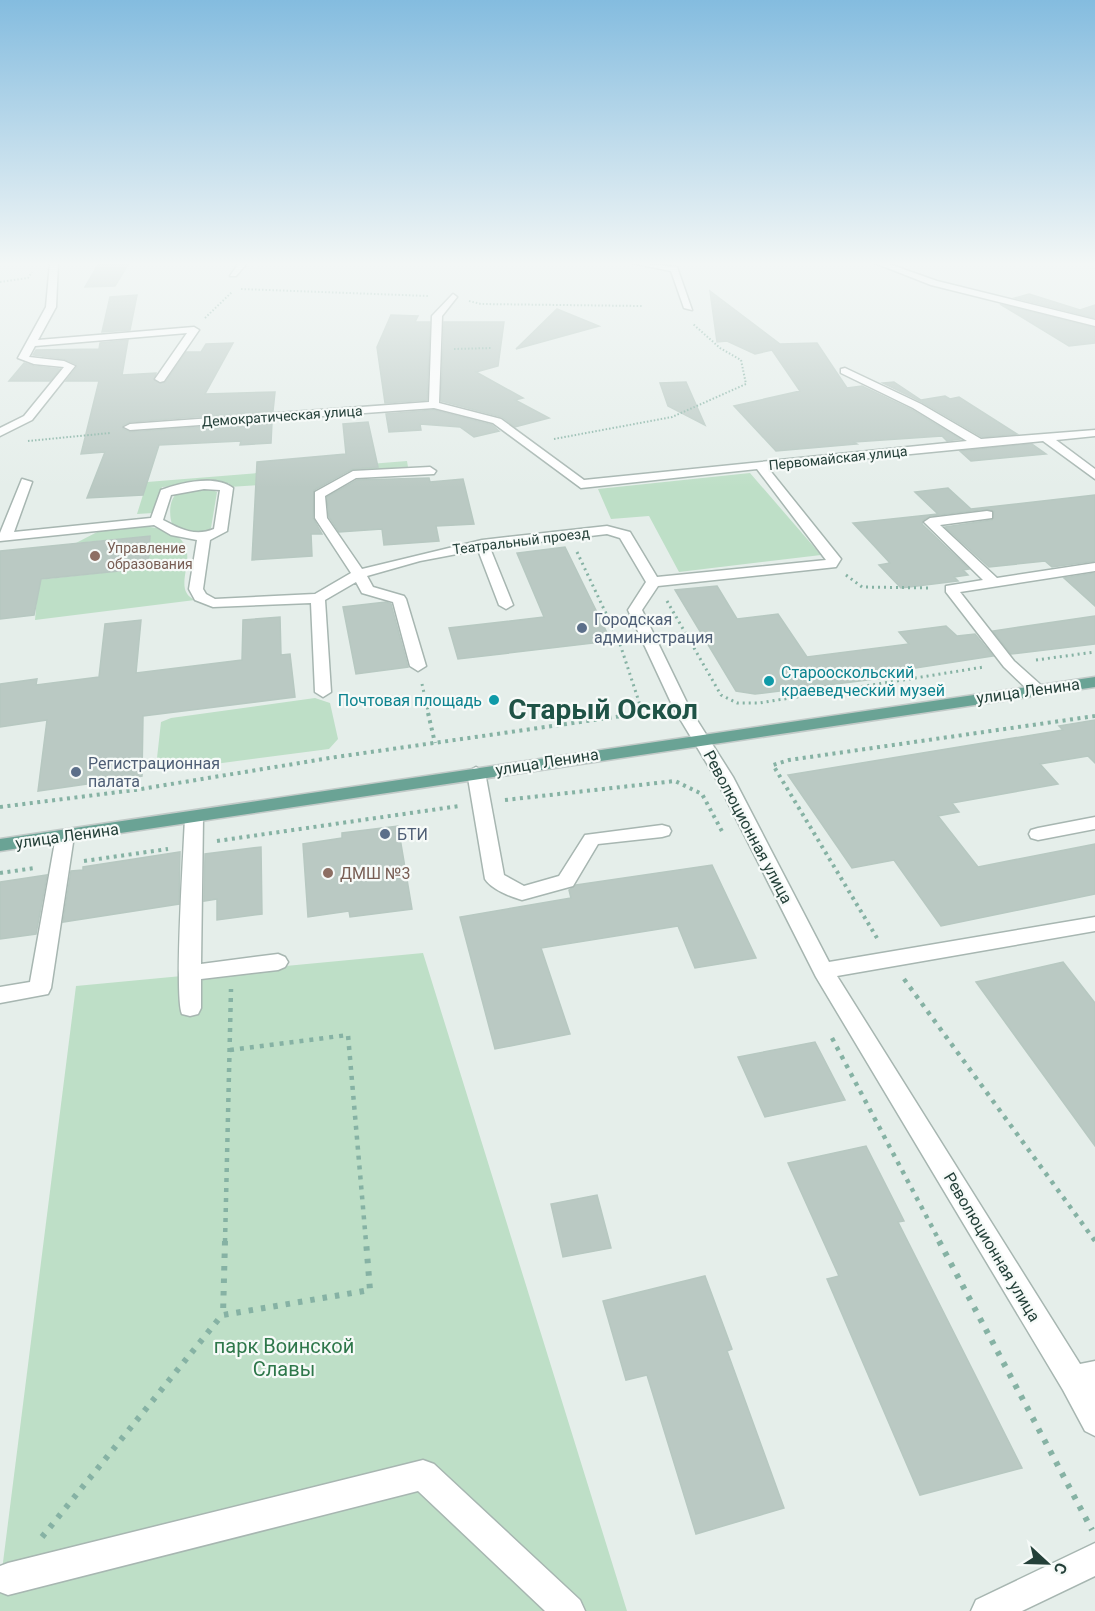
<svg xmlns="http://www.w3.org/2000/svg" width="1095" height="1611" viewBox="0 0 1095 1611" font-family="Roboto,sans-serif">
<rect width="100%" height="100%" fill="#e5eeea"/>
<!-- green -->
<path fill="#bedfc7" d="M407,461L408,467L310,475V482L229,487V483L162,487L153,513L137,514L147,482Z
M750,473L821,555L679,572L649,516L611,519L598,489Z
M209,489L217,492L211,528C200,538 185,530 172,524C169,515 169,500 177,493Z
M144,526C224,536 162,585 195,600L35,620L37,597L0,584L148,568L150,536L76,543L103,529Z
M315,698L330,703L338,739L329,749L169,770L156,767L161,722L171,718Z
M423,953L627,1611H0V1586L76,986Z"/>
<!-- building -->
<path fill="#bac9c3" stroke="#b7c8c1" stroke-width="1.5" d="M99,263H129L115,286L85,287Z
M710,291L780,344L817,343L847,388L862,386L912,410L960,439L947,441L942,436L854,442L857,444L776,451L734,406L800,391L772,350L755,354L727,341L717,342Z
M1029,294L1080,310L1095,305V318L1015,298Z
M137,295L130,330L102,332L110,297Z
M1000,304L1095,328V343L1069,346Z
M557,309L599,326L516,349Z
M391,315L418,316L415,322H430L427,400L385,403L377,347Z
M444,322H504L498,366L476,372L523,398L515,400L549,418L515,427L502,417L441,401Z
M128,340L122,375L156,373L154,381L165,383L186,352H201L206,344L233,343L205,394L275,392L273,411L130,422L123,425V429L130,432L272,422L271,443L240,445L241,441L159,445L143,495L87,498L105,452L81,454L99,381H66L77,367L76,364L64,359L33,355L36,350L99,349L100,343Z
M24,363L34,366L60,369L50,381H9Z
M686,382L705,425L668,406L660,383Z
M894,382L921,400L945,396L950,399L959,397L1017,434L982,437L922,402L883,383Z
M434,410L492,425L499,431L474,437L460,427L420,424L421,430L389,432L386,414Z
M368,422L378,467L352,469L314,490L313,518L322,534H311L312,556L252,560L257,462L346,454L343,424Z
M1032,444L1046,454L971,461L960,451Z
M429,478L430,482L463,479L474,524L436,526L439,541L384,545L382,529L339,532L329,517L327,497L357,480Z
M948,488L971,509L1095,495V561L1052,567L1045,561L989,567L945,527L992,520L994,511L987,509L930,516L923,520L922,524L969,569L963,570L968,575L954,577L958,581L901,588L879,565L890,563L853,523L938,514L915,492Z
M150,536L148,568L41,579L34,615L0,619V551Z
M565,547L611,641L458,659L449,628L544,617L517,553Z
M1095,573V606L1064,578Z
M717,586L737,619L778,614L807,657L909,644L899,632L946,626L957,636L975,634L993,656L896,671L900,676L755,694L736,691L675,590Z
M386,602L391,604L408,667L356,674L343,607Z
M1095,616V644L1011,654L993,631Z
M280,617L281,655L290,654L295,697L143,716L142,776L38,791L47,720L0,727V684L37,679L36,685L99,677L105,624L141,620L136,673L242,660L243,620Z
M1095,720V763L1088,756L1040,764L1058,784L952,803L959,812L938,816L978,867L1095,844V894L941,926L894,860L852,868L788,775L1063,730L1059,726Z
M398,826L412,909L350,917L349,911L308,917L303,844L342,838V833Z
M261,847L262,914L217,920V899L204,901L205,854Z
M180,852L179,904L63,922L71,871L83,870V867Z
M712,865L756,958L695,968L678,926L541,948L570,1034L495,1049L460,917L571,898L569,890L576,885Z
M47,875L36,934L0,939V882Z
M1063,962L1095,1003V1146L976,982Z
M815,1042L845,1100L765,1117L738,1057Z
M866,1146L904,1221L898,1222L1022,1468L920,1495L827,1279L839,1276L788,1163Z
M597,1195L611,1248L563,1257L551,1204Z
M705,1276L732,1349L727,1351L784,1508L696,1534L647,1375L626,1380L603,1301Z"/>
<g fill="none" stroke-linecap="round" stroke-linejoin="round">
<!-- minor casing -->
<g stroke="#a7b6b1" stroke-width="3">
<path id="minor" d="M50,263H58L56,307L38,340L194,327L199,330L164,381L160,382L155,379L187,333L35,346L29,357L64,361L75,366L32,420L0,436V428L24,416L64,367L34,364L18,358L46,307Z
M239,263H247L236,276H230Z
M632,263L677,267L692,310L684,308L671,271Z
M875,263H886L937,281L1095,320V326L931,285Z
M453,294L457,297L442,316L439,403L501,419L584,480L967,441L913,408L841,373V369L845,368L921,404L981,439L1095,430V436L1056,440L1095,469V479L1043,441L768,468L841,559L836,567L658,586L642,610L690,709L733,777L829,962L1095,917V931L837,976L1080,1364L1095,1361V1436L1085,1431L1063,1390L816,977L715,777L674,709L628,610L646,582L620,538L607,534L490,548L513,605L506,609L499,605L478,550L420,561L367,576L373,587L404,596L406,599L426,666L418,671L410,666L393,602L362,593L356,582L325,600L331,692L323,697L315,692L311,603L213,607L195,600L189,589L197,540L171,535L154,525L0,541V533L22,479L32,482L14,532L151,518L161,490C179,483 216,474 233,488L227,531L210,540L203,589L206,594L215,599L315,594L351,573L315,518V492L353,471L430,467L436,471L434,474L356,478L325,496L327,518L362,569L482,540L607,526L630,532L657,577L826,560L757,469L581,488L493,423L434,408L130,430L124,427L130,424L429,402L432,316ZM204,489L220,490L214,529C195,537 180,529 163,520L171,495Z
M987,511L992,512V518L940,525L997,578L1095,563V571L960,592L1014,661L1042,686L1044,689L1042,692H1030L1004,667L946,592V586L983,580L924,522L930,518Z
M476,767L485,772L504,875L524,886L559,876L585,835L662,825L669,827L671,831L669,835L662,837L598,844L573,886L522,900C511,897 491,889 485,879L467,772Z
M194,811L203,817L201,964L278,954L285,957L288,962L285,967L278,970L201,979V1008L198,1014L190,1016L182,1014C174,998 184,847 185,817Z
M1095,817V829L1038,840L1031,838L1029,834L1031,830L1038,828Z
M65,830L72,832L74,836L51,988L48,994L0,1003V987L30,982L56,836L58,832Z
M423,1460L434,1464L580,1600L585,1611H545L418,1491L8,1595L0,1592V1566L8,1563Z
M1095,1543V1576L1022,1611H971L976,1600Z"/>
</g>
<!-- major casing -->
<g stroke="#c2cac8" stroke-width="3">
<path id="major" d="M1095,677V687L0,851V839Z"/>
</g>
<!-- path-far4 -->
<path stroke="#86b2a4" stroke-width="2" stroke-dasharray="1.5 2" stroke-linecap="butt" d="M0,282L28,278L32,272
M241,289L429,296
M469,301L481,304L642,306
M205,318L232,292
M454,349L492,348
M554,439L672,417L746,384L741,360L720,348L693,324
M28,441L110,433"/>
<!-- path-far3 -->
<path stroke="#86b2a4" stroke-width="3" stroke-dasharray="2 4" stroke-linecap="butt" d="M577,552L619,641L643,714L637,715
M846,575L862,587L931,588
M667,601L721,695L737,703H759L984,667
M1036,660L1095,652
M422,684L429,715"/>
<!-- path-far2 -->
<path stroke="#86b2a4" stroke-width="4" stroke-dasharray="3 4.5" stroke-linecap="butt" d="M428,713L435,743
M505,800L675,781L702,794L724,835
M0,807L135,790L336,757L643,713
M217,841L459,806
M84,861L168,849
M0,873L35,868
M877,938L773,765L789,760L1095,716"/>
<!-- path-far1 -->
<path stroke="#86b2a4" stroke-width="4.5" stroke-dasharray="4 6" stroke-linecap="butt" d="M904,979L1095,1241
M832,1038L940,1242
M230,1050L348,1035L366,1242
M225,1242L231,989"/>
<!-- path -->
<path stroke="#86b2a4" stroke-width="6" stroke-dasharray="4.5 8" stroke-linecap="butt" d="M225,1241L223,1315L370,1290L366,1241
M939,1241L1092,1530
M42,1537L222,1315"/>
<!-- minor -->
<use href="#minor" fill="#fff" fill-rule="evenodd"/>
<!-- major -->
<use href="#major" fill="#6aa395" fill-rule="evenodd"/>
</g>
<!-- sky -->
<linearGradient id="sky" x2="0" y2="1"><stop stop-color="#84bcdf"/><stop offset="0.54" stop-color="#f3f7f6"/><stop offset="1" stop-color="#f3f7f6" stop-opacity="0"/></linearGradient>
<rect width="1095" height="488" fill="url(#sky)"/>
<!-- markers -->
<g fill="#8d6e63" stroke="#f6faf8" stroke-width="2">
<circle cx="95" cy="556" r="6"/>
<circle cx="328" cy="873" r="6"/>
</g>
<g fill="#5c6f8a" stroke="#f6faf8" stroke-width="2">
<circle cx="582" cy="628" r="6"/>
<circle cx="76" cy="772" r="6"/>
<circle cx="385" cy="834" r="6"/>
</g>
<g fill="#0f9aa8" stroke="#f6faf8" stroke-width="2">
<circle cx="769" cy="681" r="6"/>
<circle cx="494" cy="700" r="6"/>
</g>
<g text-anchor="middle" dominant-baseline="central" stroke-width="4.5" stroke-linejoin="round" paint-order="stroke">
<!-- far-street labels -->
<g font-size="14" fill="#244039" stroke="#f6faf8">
<text transform="translate(282 416) rotate(-4)">Демократическая улица</text>
<text transform="translate(838 458) rotate(-6)">Первомайская улица</text>
<text transform="translate(521 541) rotate(-7)">Театральный проезд</text>
</g>
<!-- far-education labels -->
<g font-size="14" fill="#785e54" stroke="#f6faf8" text-anchor="start">
<text x="107" y="548">Управление<tspan x="107" dy="16">образования</tspan></text>
</g>
<!-- service labels -->
<g font-size="16" fill="#4e5e75" stroke="#f6faf8" text-anchor="start">
<text x="594" y="619">Городская<tspan x="594" dy="18">администрация</tspan></text>
<text x="88" y="763">Регистрационная<tspan x="88" dy="18">палата</tspan></text>
<text x="397" y="834">БТИ</text>
</g>
<!-- culture labels -->
<g font-size="16" fill="#0d838f" stroke="#f6faf8" text-anchor="start">
<text x="781" y="672">Старооскольский<tspan x="781" dy="18">краеведческий музей</tspan></text>
<text x="482" y="700" text-anchor="end">Почтовая площадь</text>
</g>
<!-- street labels -->
<g font-size="16" fill="#244039" stroke="#f6faf8">
<text transform="translate(1028 691) rotate(-8)">улица Ленина</text>
<text transform="translate(547 762) rotate(-9)">улица Ленина</text>
<text transform="translate(748 827) rotate(62)">Революционная улица</text>
<text transform="translate(67 836) rotate(-8)">улица Ленина</text>
<text transform="translate(992 1247) rotate(59)">Революционная улица</text>
</g>
<!-- education labels -->
<g font-size="16" fill="#785e54" stroke="#f6faf8" text-anchor="start">
<text x="340" y="873">ДМШ №3</text>
</g>
<!-- near-park labels -->
<g font-size="20" fill="#2e774a" stroke="#f6faf8">
<text x="284" y="1346">парк Воинской<tspan x="284" dy="23">Славы</tspan></text>
</g>
<!-- town labels -->
<g font-size="28" font-weight="bold" fill="#1f5346" stroke="#f6faf8">
<text x="603" y="709">Старый Оскол</text>
</g>
</g>
<!-- north arrow -->
<g transform="translate(1047 1563) rotate(112)" stroke="#f6faf8" stroke-width="4.5" paint-order="stroke">
<path d="M0-4.5L10 22L0 15L-10 22Z" fill="#244039"/>
<text y="-9" font-size="16" font-weight="bold" text-anchor="middle" fill="#244039">С</text>
</g>
</svg>
